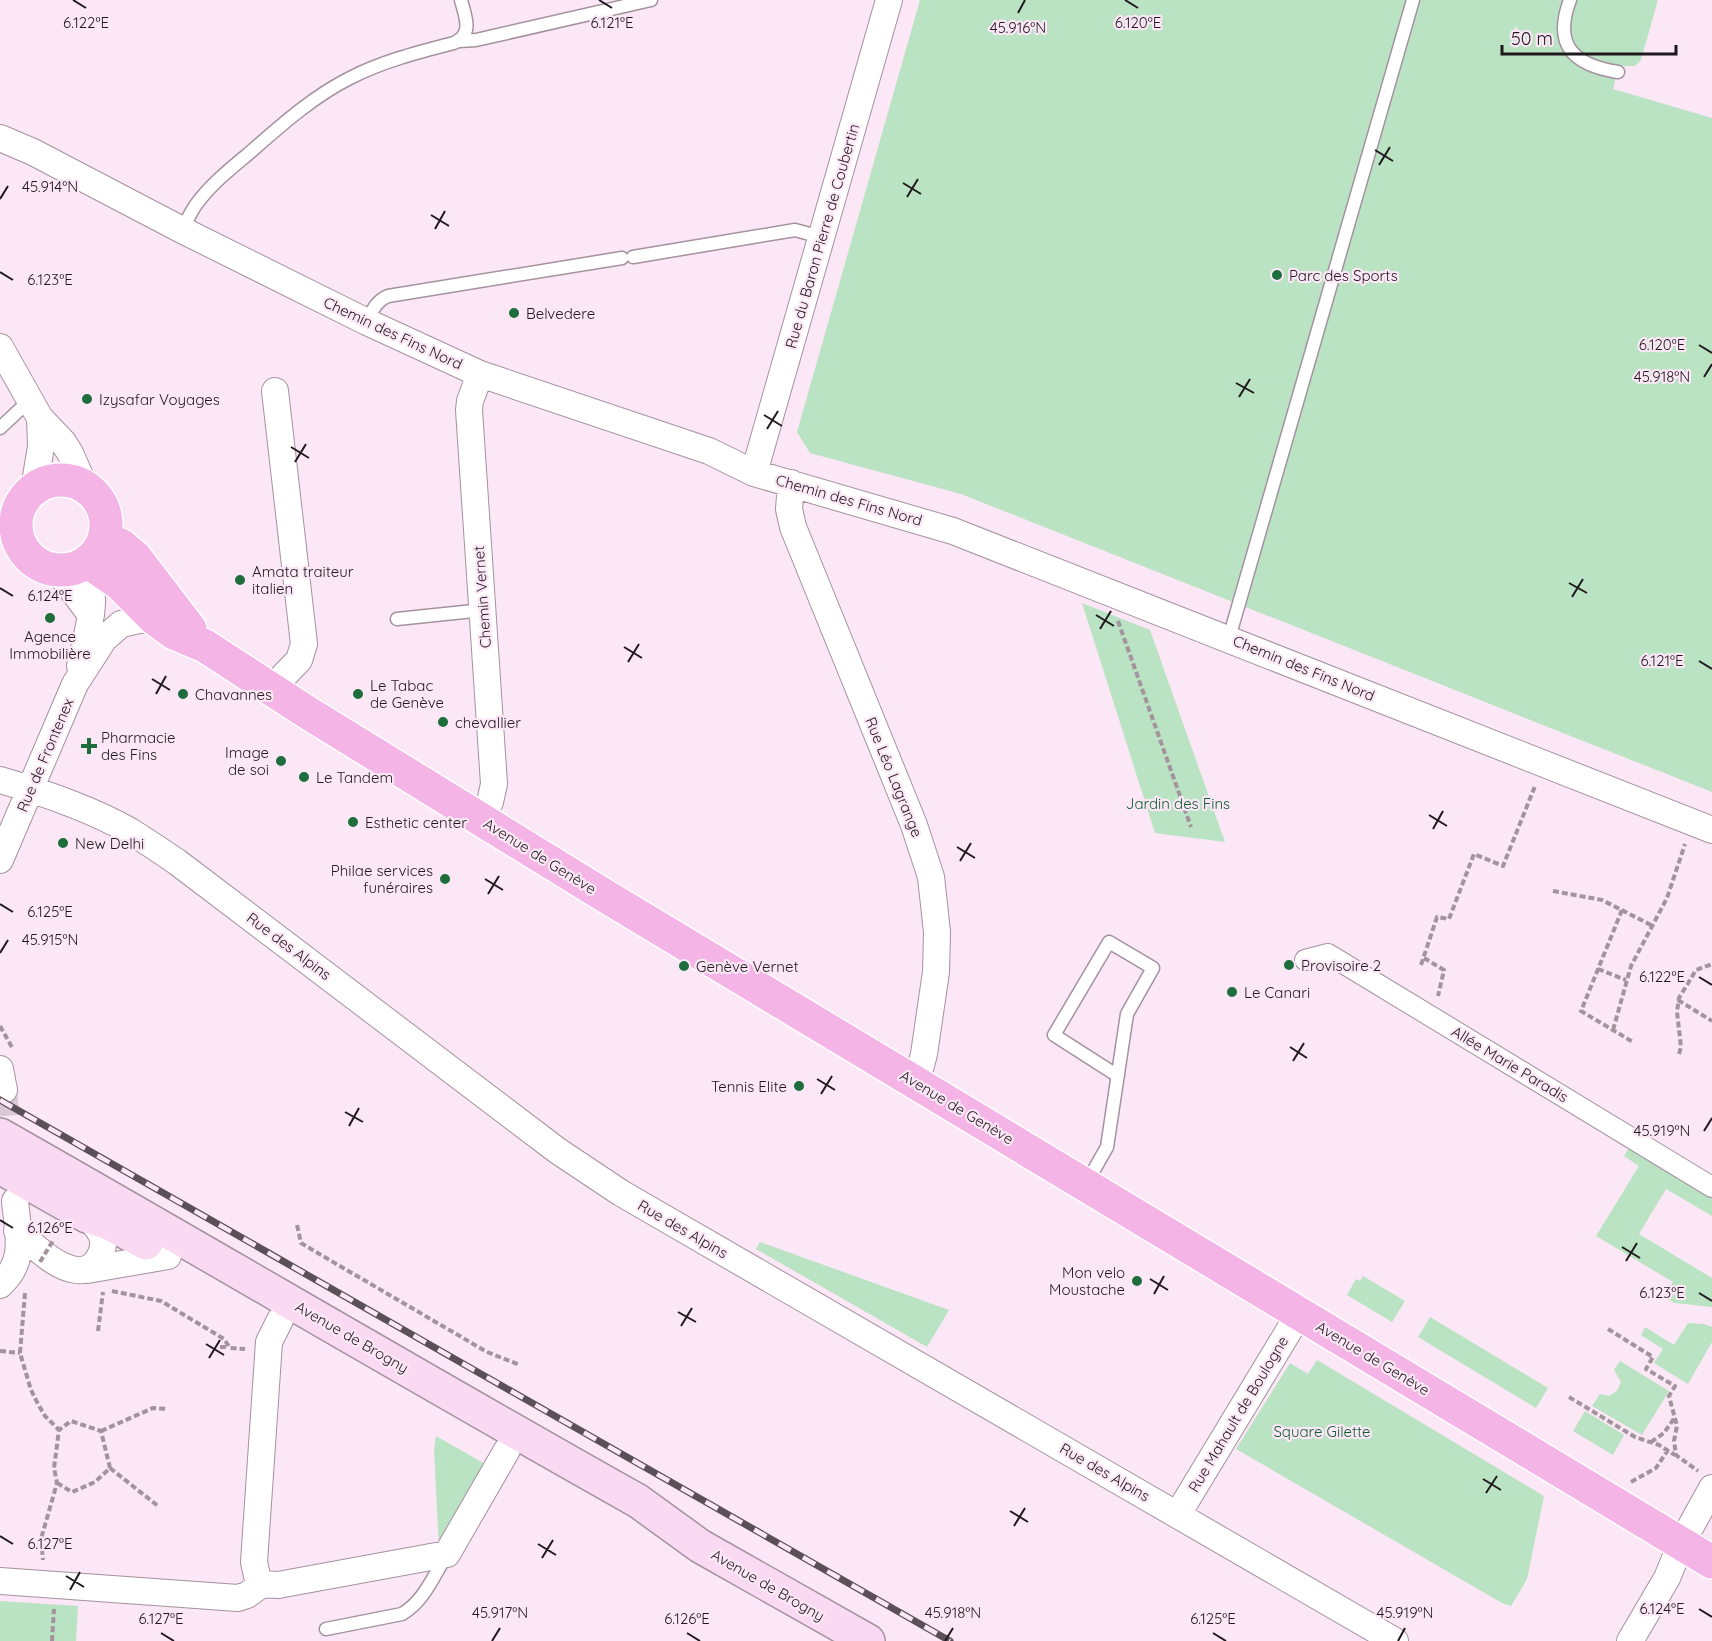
<svg xmlns="http://www.w3.org/2000/svg" width="1712" height="1641" viewBox="0 0 1712 1641" font-family="Quicksand,sans-serif">
<rect width="100%" height="100%" fill="#fbe7f5"/>
<!-- green -->
<path fill="#b9e3c3" d="M920,0H1658L1641,60L1635,66H1619L1613,89L1712,118V792L961,494L810,453L797,432Z
M1082,603L1150,630L1225,842L1155,833Z
M1631,1144L1712,1194V1216L1666,1189L1639,1234L1712,1278V1307L1675,1303L1663,1297L1673,1282L1596,1236L1639,1166L1624,1156Z
M760,1242L949,1310L927,1347L756,1249Z
M1363,1276L1405,1301L1392,1322L1347,1295L1356,1279L1360,1281Z
M1430,1317L1548,1388L1536,1408L1418,1337Z
M1688,1323L1704,1324L1712,1327V1342L1688,1384L1654,1363L1663,1349L1641,1335L1645,1327L1674,1345Z
M1317,1360L1544,1496L1527,1579L1511,1606L1502,1603L1236,1449L1290,1363L1308,1374Z
M1620,1361L1669,1391L1642,1435L1592,1406L1600,1394L1609,1396L1617,1391L1621,1382L1614,1370Z
M1585,1411L1624,1435L1613,1455L1573,1431Z
M436,1436L485,1464L439,1549L434,1450Z
M0,1601L78,1606L76,1641H0Z"/>
<g fill="none" stroke-linecap="round" stroke-linejoin="round">
<!-- minor-tunnel -->
<path stroke="#dac8d5" stroke-width="26" stroke-dasharray="26 13" stroke-linecap="butt" d="M4,1090L10,1155"/>
<!-- service casing -->
<g stroke="#a4929f" stroke-width="15">
<path id="service" d="M1570,0C1553,45 1573,65 1618,72
M459,41L476,40L651,0
M182,230C186,222 190,214 195,206C209,186 229,170 247,155C279,127 312,97 350,78C383,61 419,52 454,43C474,34 465,16 461,0
M633,257L795,230L821,237
M367,322C372,311 376,301 388,296L622,258
M0,428L30,400
M397,619L483,610
M1229,638L1413,0
M1086,1184L1107,1147L1127,1014L1153,968L1109,942L1054,1035L1118,1076
M326,1629L402,1614C424,1601 433,1577 446,1556"/>
</g>
<!-- pedestrian casing -->
<g stroke="#a4929f" stroke-width="22">
<path id="pedestrian" d="M1305,960L1328,954L1712,1187"/>
</g>
<!-- minor casing -->
<g stroke="#a4929f" stroke-width="28">
<path id="minor" d="M0,138L33,152L182,230L367,322L480,374L709,451L754,473L953,531L1712,830
M0,347L40,418L63,442L70,453L84,485
M754,473L889,0
M791,483L789,509L793,527L914,825L931,877L937,932L936,972L924,1054L920,1069L912,1080
M34,489L41,446L40,418
M58,571L91,615
M80,666C88,627 99,604 86,564
M271,689L299,660L304,644L275,391
M0,780C45,793 89,808 130,831C146,841 161,851 177,862L558,1151L621,1193L1395,1641
M476,817L490,802L494,784L469,410L470,401L480,374
M0,860L75,684L104,639L121,624L139,620L155,619
M0,1069L4,1090
M17,1231C34,1245 54,1267 76,1270C95,1273 108,1250 101,1234C98,1228 92,1221 87,1216
M87,1270L168,1256
M0,1285C27,1260 18,1235 15,1201
M280,1320L269,1342L254,1562L257,1576L262,1584L278,1585L447,1554L507,1450
M1178,1514L1299,1314
M0,1581L238,1598L247,1595L262,1584
M1630,1641L1667,1578L1681,1544L1712,1488"/>
</g>
<!-- secondary casing -->
<g stroke="#a4929f" stroke-width="36">
<path id="secondary" d="M0,1135C213,1256 424,1381 638,1501L700,1546L868,1641
M0,1167L87,1216L109,1223L146,1243"/>
</g>
<!-- primary casing -->
<g stroke="#fff" stroke-width="36">
<path id="primary" d="M16 525a45 45 0 1 1 90 0a45 45 0 1 1-90 0Z
M105,538L122,546L135,557L190,629
M88,562L120,584L155,619L174,633L205,646L305,711L607,897L1712,1562"/>
</g>
<!-- path -->
<path stroke="#a2939d" stroke-width="4" stroke-dasharray="6 3" stroke-linecap="butt" d="M1118,621L1191,827
M1553,891L1602,900L1651,925
M1622,910L1581,1011L1633,1042
M1424,958L1444,970L1438,996
M1421,965L1437,917L1449,919L1474,854L1503,866L1535,786
M1598,969L1626,980
M1678,1000L1712,1021
M0,1026L13,1049
M1613,1030L1631,966L1667,898L1685,844
M1679,1054L1681,1047L1677,1012L1679,998L1696,970L1712,964
M297,1225L301,1243L316,1252L487,1352L520,1365
M112,1291L161,1301L224,1339L230,1348L245,1349
M25,1293L20,1353L31,1390L38,1404L45,1416L59,1430L54,1468L57,1483L41,1539L43,1560
M1608,1329L1653,1357L1646,1369L1675,1386L1669,1396L1677,1426L1674,1441L1676,1455L1698,1471
M98,1331L103,1292
M220,1347H229
M0,1351L20,1353
M1569,1397L1635,1437L1659,1445L1675,1455
M101,1431L153,1408L168,1409
M1651,1442L1664,1433L1675,1417
M110,1468L158,1506
M1631,1482L1656,1468L1668,1450
M57,1483L72,1492L95,1482L110,1468L101,1431L71,1421L59,1430
M52,1641L54,1609"/>
<!-- service -->
<use href="#service" stroke="#fff" stroke-width="12"/>
<!-- pedestrian -->
<use href="#pedestrian" stroke="#fff" stroke-width="20"/>
<!-- minor -->
<use href="#minor" stroke="#fff" stroke-width="26"/>
<!-- secondary -->
<use href="#secondary" stroke="#f9daf2" stroke-width="33"/>
<!-- primary -->
<use href="#primary" stroke="#f4b5e6" stroke-width="33"/>
<!-- rail casing -->
<g stroke="#5b5058" stroke-width="7">
<path id="rail" d="M0,1100L950,1641"/>
</g>
<!-- rail -->
<use href="#rail" stroke="#fbe7f5" stroke-width="4.5" stroke-dasharray="14" stroke-linecap="butt"/>
<!-- path-bridge -->
<path stroke="#a2939d" stroke-width="4" stroke-dasharray="6 3" stroke-linecap="butt" d="M40,1262L54,1239"/>
</g>
<!-- ticks -->
<path fill="none" stroke="#20191e" stroke-width="2" d="M73,0L86,8M599,0L612,8M1125,0L1138,8M1018,13L1025,0M1375,150L1393,161M1379,165L1390,147M903,183L921,194M907,197L918,179M0,199L8,186M431,215L449,226M435,229L445,211M0,272L13,280M1699,345L1712,353M1704,377L1712,364M1236,383L1254,393M1239,397L1250,379M764,415L782,426M767,429L778,411M291,447L309,458M295,462L306,444M1569,583L1587,593M0,588L13,596M1572,597L1583,579M1096,615L1114,626M1100,629L1111,611M624,647L642,658M1699,661L1712,669M628,662L639,644M152,679L170,690M156,694L166,676M1429,815L1447,826M1433,829L1443,811M957,847L975,858M960,861L971,843M485,879L503,890M488,894L499,876M0,904L13,912M0,953L8,940M1699,977L1712,985M1290,1047L1307,1058M1293,1061L1304,1043M817,1079L835,1090M821,1094L832,1076M345,1112L363,1122M349,1126L359,1108M1704,1131L1712,1118M0,1220L13,1228M1622,1247L1640,1258M1626,1261L1637,1243M1150,1279L1168,1290M1699,1293L1712,1301M1154,1294L1164,1276M678,1312L696,1322M681,1326L692,1308M206,1344L224,1355M209,1358L220,1340M1483,1479L1501,1490M1486,1493L1497,1476M1010,1511L1028,1522M1014,1526L1025,1508M0,1536L13,1544M538,1544L556,1555M542,1558L553,1540M66,1576L84,1587M70,1590L80,1572M1699,1609L1712,1617M161,1633L174,1641M687,1633L700,1641M1213,1633L1226,1641M492,1641L500,1628M945,1641L953,1628M1398,1641L1405,1628"/>
<!-- markers -->
<g fill="#1e6d3c" stroke="#fbe7f5" stroke-width="2">
<circle cx="1277" cy="275" r="6"/>
<circle cx="514" cy="313" r="6"/>
<circle cx="87" cy="399" r="6"/>
<circle cx="240" cy="580" r="6"/>
<circle cx="50" cy="618" r="6"/>
<circle cx="183" cy="694" r="6"/>
<circle cx="358" cy="694" r="6"/>
<circle cx="443" cy="722" r="6"/>
<path d="M86 737h6v6h6v6h-6v6h-6v-6h-6v-6h6z"/>
<circle cx="281" cy="761" r="6"/>
<circle cx="304" cy="777" r="6"/>
<circle cx="353" cy="822" r="6"/>
<circle cx="63" cy="843" r="6"/>
<circle cx="445" cy="879" r="6"/>
<circle cx="1289" cy="965" r="6"/>
<circle cx="684" cy="966" r="6"/>
<circle cx="1232" cy="992" r="6"/>
<circle cx="799" cy="1086" r="6"/>
<circle cx="1137" cy="1281" r="6"/>
</g>
<g text-anchor="middle" dominant-baseline="central" stroke-width="4.5" stroke-linejoin="round" paint-order="stroke">
<!-- street labels -->
<g font-size="15" fill="#20191e" stroke="#fbe7f5">
<text transform="translate(822 236) rotate(-74)">Rue du Baron Pierre de Coubertin</text>
<text transform="translate(393 333) rotate(25)">Chemin des Fins Nord</text>
<text transform="translate(849 500) rotate(16)">Chemin des Fins Nord</text>
<text transform="translate(482 597) rotate(-94)">Chemin Vernet</text>
<text transform="translate(1304 668) rotate(22)">Chemin des Fins Nord</text>
<text transform="translate(45 755) rotate(-67)">Rue de Frontenex</text>
<text transform="translate(894 777) rotate(68)">Rue Léo Lagrange</text>
<text transform="translate(540 856) rotate(32)">Avenue de Genève</text>
<text transform="translate(289 946) rotate(37)">Rue des Alpins</text>
<text transform="translate(1510 1064) rotate(31)">Allée Marie Paradis</text>
<text transform="translate(957 1107) rotate(31)">Avenue de Genève</text>
<text transform="translate(683 1229) rotate(30)">Rue des Alpins</text>
<text transform="translate(352 1337) rotate(30)">Avenue de Brogny</text>
<text transform="translate(1373 1358) rotate(31)">Avenue de Genève</text>
<text transform="translate(1238 1414) rotate(-59)">Rue Mahault de Boulogne</text>
<text transform="translate(1105 1472) rotate(30)">Rue des Alpins</text>
<text transform="translate(768 1585) rotate(30)">Avenue de Brogny</text>
</g>
<!-- poi labels -->
<g font-size="15" fill="#20191e" stroke="#fbe7f5" text-anchor="start">
<text x="1289" y="275">Parc des Sports</text>
<text x="526" y="313">Belvedere</text>
<text x="99" y="399">Izysafar Voyages</text>
<text x="252" y="571">Amata traiteur<tspan x="252" dy="17">italien</tspan></text>
<text x="50" y="636" text-anchor="middle">Agence<tspan x="50" dy="17">Immobilière</tspan></text>
<text x="370" y="685">Le Tabac<tspan x="370" dy="17">de Genève</tspan></text>
<text x="195" y="694">Chavannes</text>
<text x="455" y="722">chevallier</text>
<text x="101" y="737">Pharmacie<tspan x="101" dy="17">des Fins</tspan></text>
<text x="269" y="752" text-anchor="end">Image<tspan x="269" dy="17">de soi</tspan></text>
<text x="316" y="777">Le Tandem</text>
<text x="365" y="822">Esthetic center</text>
<text x="75" y="843">New Delhi</text>
<text x="433" y="870" text-anchor="end">Philae services<tspan x="433" dy="17">funéraires</tspan></text>
<text x="1301" y="965">Provisoire 2</text>
<text x="696" y="966">Genève Vernet</text>
<text x="1244" y="992">Le Canari</text>
<text x="787" y="1086" text-anchor="end">Tennis Elite</text>
<text x="1125" y="1272" text-anchor="end">Mon velo<tspan x="1125" dy="17">Moustache</tspan></text>
</g>
<!-- park labels -->
<g font-size="15" fill="#115d31" stroke="#fbe7f5">
<text x="1178" y="803">Jardin des Fins</text>
<text x="1322" y="1431">Square Gilette</text>
</g>
</g>
<g font-size="15" text-anchor="middle" fill="#20191e" stroke="#fbe7f5" stroke-width="4.5" stroke-linejoin="round" paint-order="stroke">
<text x="86" y="28">6.122°E</text>
<text x="612" y="28">6.121°E</text>
<text x="1138" y="28">6.120°E</text>
<text x="1018" y="33">45.916°N</text>
<text x="50" y="192">45.914°N</text>
<text x="50" y="285">6.123°E</text>
<text x="1662" y="350">6.120°E</text>
<text x="1662" y="382">45.918°N</text>
<text x="50" y="601">6.124°E</text>
<text x="1662" y="666">6.121°E</text>
<text x="50" y="917">6.125°E</text>
<text x="50" y="945">45.915°N</text>
<text x="1662" y="982">6.122°E</text>
<text x="1662" y="1136">45.919°N</text>
<text x="50" y="1233">6.126°E</text>
<text x="1662" y="1298">6.123°E</text>
<text x="50" y="1549">6.127°E</text>
<text x="1662" y="1614">6.124°E</text>
<text x="500" y="1618">45.917°N</text>
<text x="953" y="1618">45.918°N</text>
<text x="1405" y="1618">45.919°N</text>
<text x="161" y="1624">6.127°E</text>
<text x="687" y="1624">6.126°E</text>
<text x="1213" y="1624">6.125°E</text>
</g>
<!-- scale -->
<path d="M1502 45v9h174v-9" fill="none" stroke="#20191e" stroke-width="3"/>
<text x="1511" y="45" font-size="18" fill="#20191e" stroke="#fbe7f5" stroke-width="4.5" paint-order="stroke">50 m</text>
</svg>
